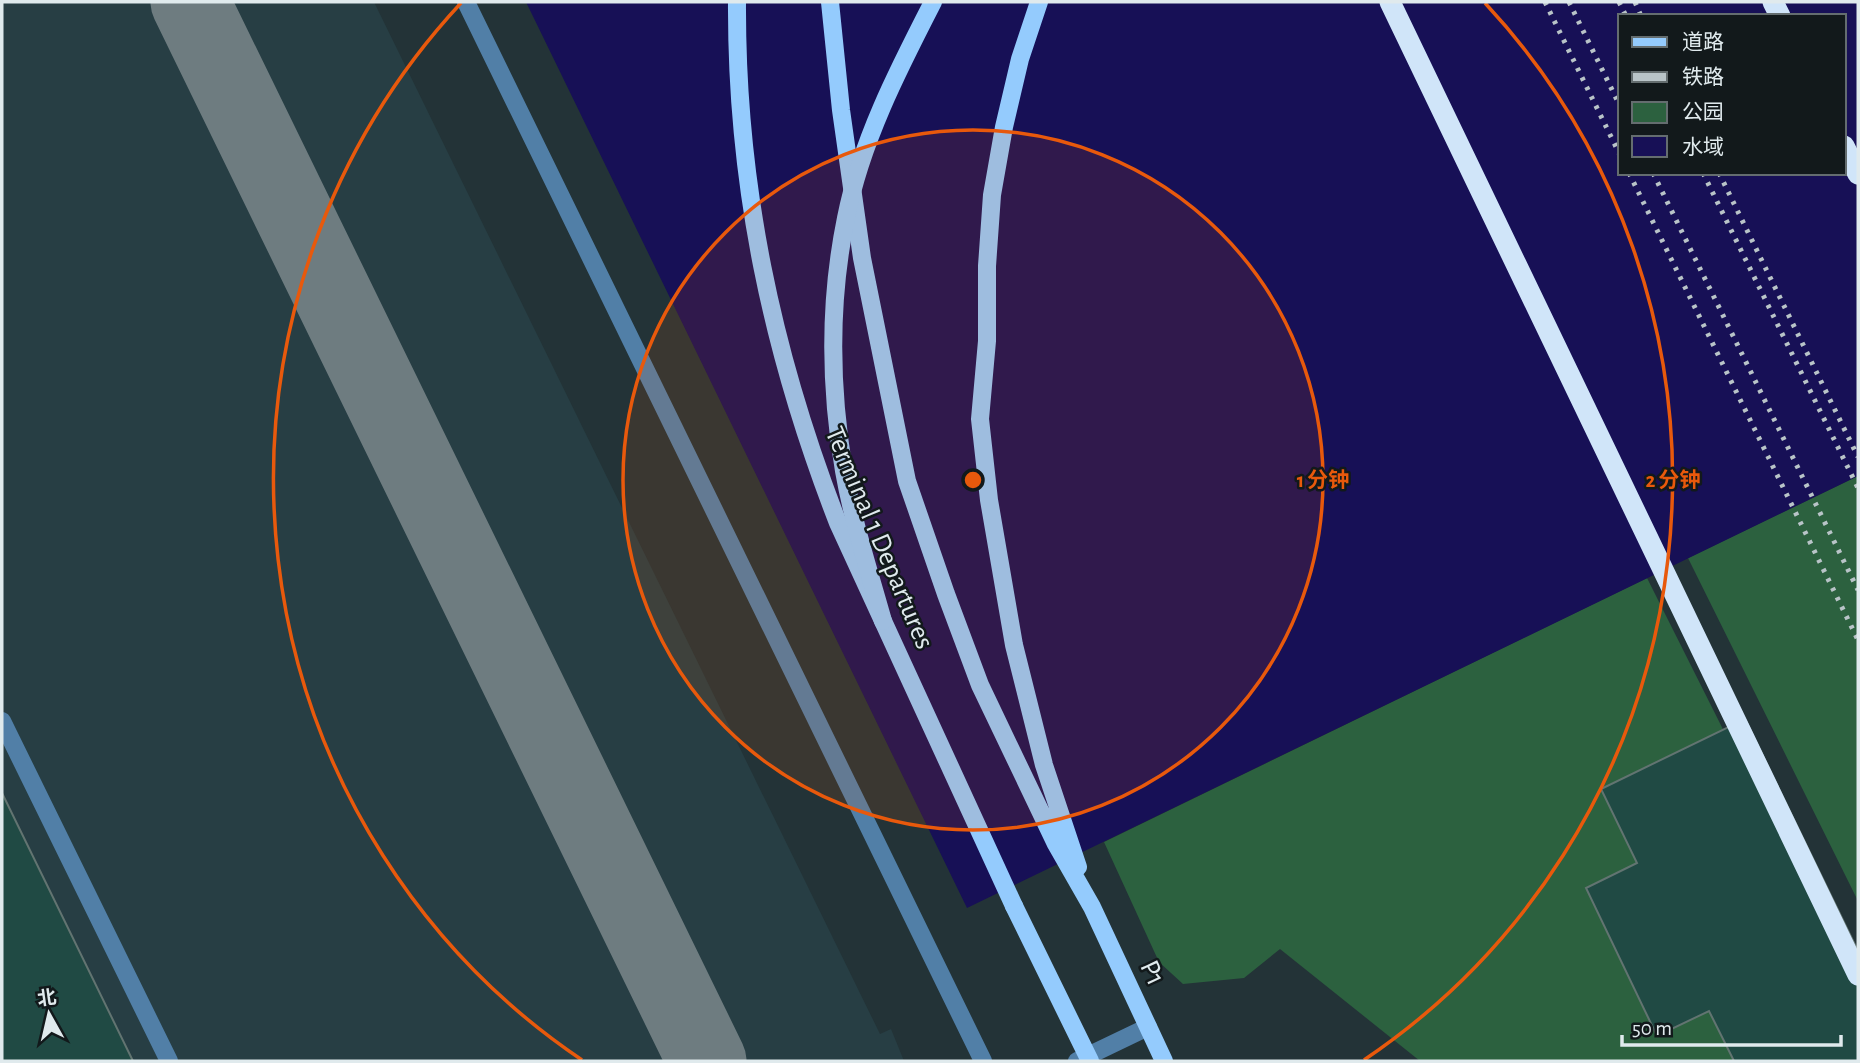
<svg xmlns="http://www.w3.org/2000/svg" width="1860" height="1063" viewBox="0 0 1860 1063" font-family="'Alegreya Sans','Noto Sans SC',sans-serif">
<rect width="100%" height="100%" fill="#233337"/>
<!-- built -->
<path fill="#273e44" d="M2,2H374L880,1034L891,1029L904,1061H2Z"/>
<!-- green -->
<path fill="#2c613f" d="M1858,476V901L1688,558Z
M1647,578L1760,803L1818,1061H1420L1280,949L1244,978L1183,984L1159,962L1104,842Z"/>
<!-- water -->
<path fill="#171056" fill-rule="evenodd" d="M526,2H1858V476L967,908ZM1620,16H1844V173H1620Z"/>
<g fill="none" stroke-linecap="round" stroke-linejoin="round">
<!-- taxiway -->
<path stroke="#6e7c80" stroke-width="79" d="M190,2L707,1061"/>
</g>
<!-- building -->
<path fill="#204a44" stroke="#627471" stroke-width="2" d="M1745,719L1858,951V1061H1734L1709,1011L1657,1036L1586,888L1637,863L1601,789Z
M2,793L133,1061H2Z"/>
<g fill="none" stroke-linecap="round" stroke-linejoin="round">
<!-- minor -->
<path stroke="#517fa7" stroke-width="18" d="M466,2L983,1061
M2,721L169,1061
M1077,1061L1148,1027"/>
<!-- major -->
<path stroke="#94cbfd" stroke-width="18" d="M737,2C736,184 772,353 838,523L1014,906
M830,2L841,110L862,258L907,481L946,594L980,685L1056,844L1092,907L1164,1061
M1039,2L1020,59L1004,127L992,195L987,266V341L980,419L989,500L1014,645L1044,765L1078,867"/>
<!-- highway -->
<path stroke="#d0e5f9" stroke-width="21" d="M1390,2L1858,975
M1773,2L1780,16
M1844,146L1858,174"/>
<!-- rail -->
<path stroke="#b9c4c8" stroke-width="5" stroke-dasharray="3.5 7" stroke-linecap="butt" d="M1545,2L1620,155
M1569,2L1620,106
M1619,2L1626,16
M1635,2L1641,16
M1629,173L1858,640
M1653,173L1858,590
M1703,173L1858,488
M1719,173L1858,457"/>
<!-- major-bridge -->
<path stroke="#94cbfd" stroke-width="18" d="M883,621C869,571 853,522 844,471C830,388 829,301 846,218C861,142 898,70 933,2
M1014,906L1090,1061"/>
</g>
<!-- distance rings -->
<circle cx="973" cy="480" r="350" fill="#e8590c" fill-opacity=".12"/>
<g fill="none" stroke="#e8590c" stroke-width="3.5">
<circle cx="973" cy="480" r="350"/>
<path d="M582 1060A700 700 0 0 1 461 3M1485 3A700 700 0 0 1 1364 1060"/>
</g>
<g text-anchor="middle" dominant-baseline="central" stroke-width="5" stroke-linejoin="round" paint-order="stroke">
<!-- street labels -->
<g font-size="28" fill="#e0eaed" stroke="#12191b">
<text transform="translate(879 538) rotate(67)">Terminal 1 Departures</text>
<text transform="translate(1152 973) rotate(65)">P1</text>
</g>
</g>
<circle cx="973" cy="480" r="10" fill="#e8590c" stroke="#12191b" stroke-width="3.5"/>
<g font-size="21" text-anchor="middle" font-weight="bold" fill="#e8590c" stroke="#12191b" stroke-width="5" stroke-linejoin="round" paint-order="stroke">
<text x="1323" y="487">1 分钟</text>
<text x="1673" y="487">2 分钟</text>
</g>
<!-- border -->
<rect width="1860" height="1063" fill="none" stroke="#e0eaed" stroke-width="7"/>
<!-- legend -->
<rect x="1618" y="14" width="228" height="161" fill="#12191b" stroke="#646d6f" stroke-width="2"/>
<rect x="1632" y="37" width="35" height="10" fill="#94cbfd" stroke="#646d6f" stroke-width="2"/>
<text x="1682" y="49" font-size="21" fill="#e0eaed">道路</text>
<rect x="1632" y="72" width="35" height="10" fill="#b9c4c8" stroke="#646d6f" stroke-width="2"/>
<text x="1682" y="84" font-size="21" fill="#e0eaed">铁路</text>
<rect x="1632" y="102" width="35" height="21" fill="#2c613f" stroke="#646d6f" stroke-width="2"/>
<text x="1682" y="119" font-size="21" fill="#e0eaed">公园</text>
<rect x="1632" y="136" width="35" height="21" fill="#171056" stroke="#646d6f" stroke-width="2"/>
<text x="1682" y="154" font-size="21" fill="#e0eaed">水域</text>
<!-- north arrow -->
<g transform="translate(49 1014) rotate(352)" stroke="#12191b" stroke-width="5" paint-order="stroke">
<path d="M0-5L12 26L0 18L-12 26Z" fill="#e0eaed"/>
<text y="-10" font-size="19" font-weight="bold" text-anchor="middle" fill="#e0eaed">北</text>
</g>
<!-- scale -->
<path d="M1622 1035v10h219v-10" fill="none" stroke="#e0eaed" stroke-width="3.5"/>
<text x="1632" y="1035" font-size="21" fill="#e0eaed" stroke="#12191b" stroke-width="5" paint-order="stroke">50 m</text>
</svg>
